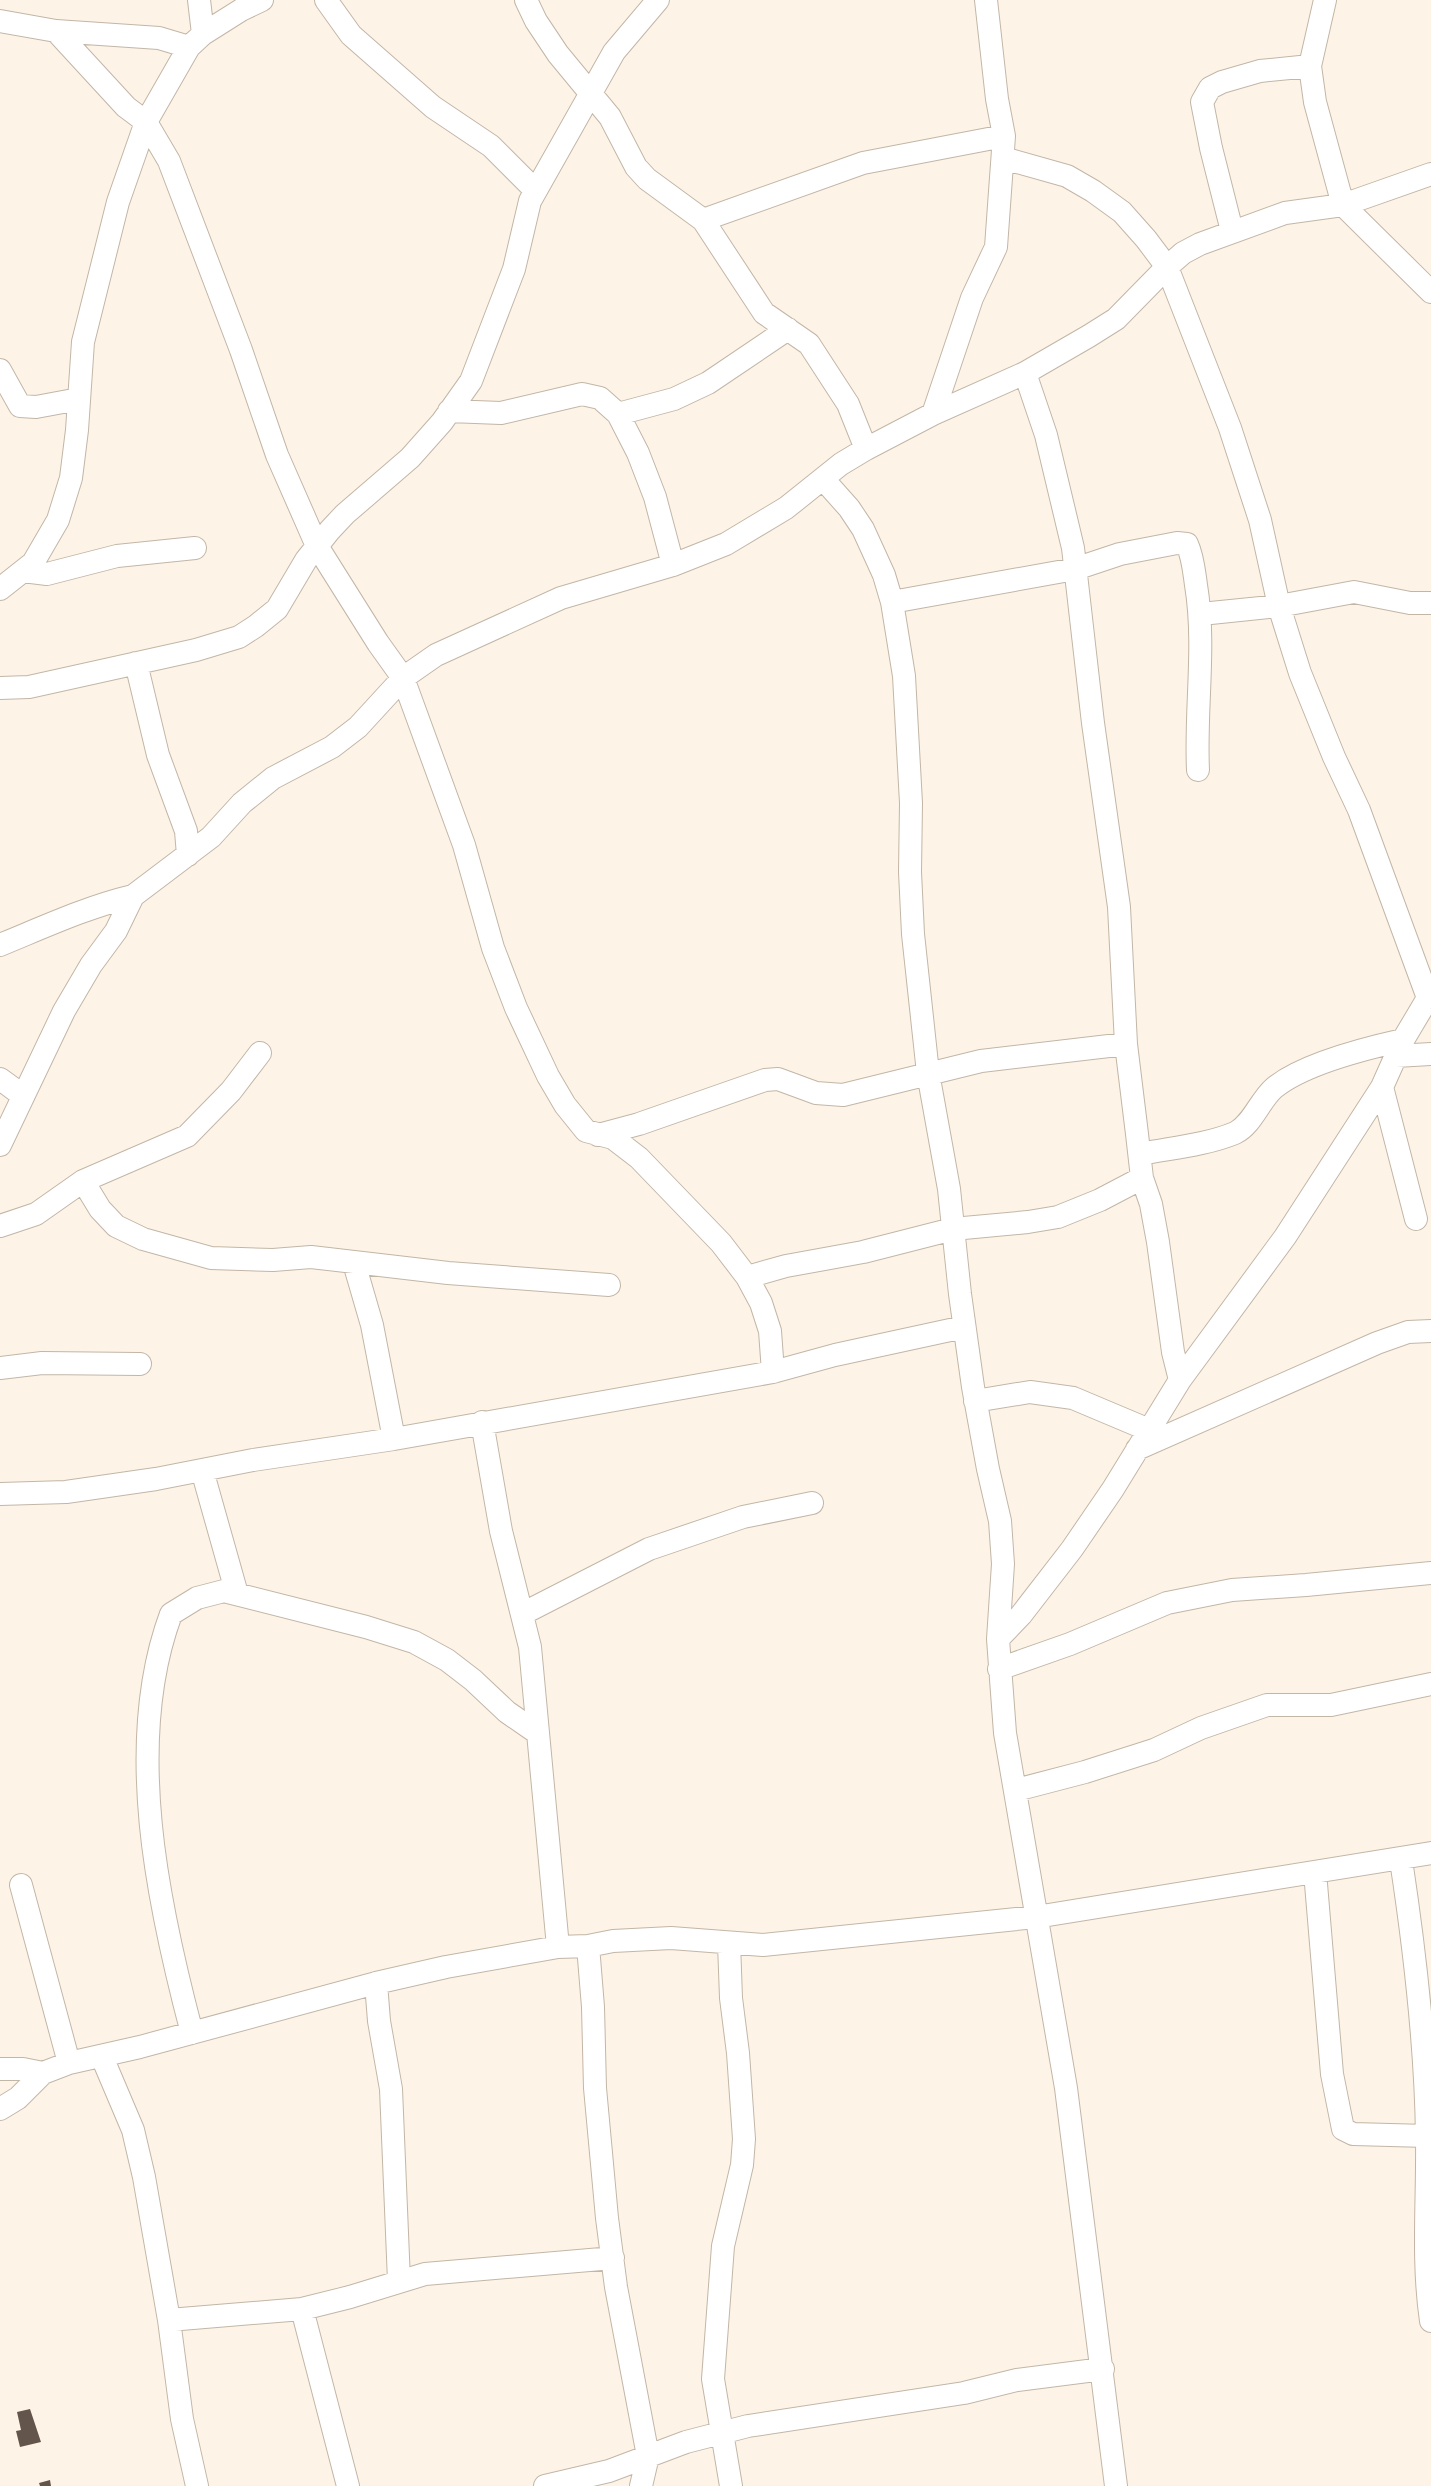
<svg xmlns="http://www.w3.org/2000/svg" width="1431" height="2486" viewBox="0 0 1431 2486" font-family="'Alegreya Sans',sans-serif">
<rect width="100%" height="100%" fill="#fdf4e7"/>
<!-- building -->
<path fill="#64554c" d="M30,2409L41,2442L20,2447L16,2431L21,2430L17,2412Z
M50,2480L51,2486H40L39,2483Z"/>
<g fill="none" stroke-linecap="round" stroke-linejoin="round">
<!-- minor casing -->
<g stroke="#c2b6a7" stroke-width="24">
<path id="minor" d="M199,0L203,34
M326,0L351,35L433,107L491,146L535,190
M526,0L536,21L558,54L610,117L636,167L647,179L703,220L764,313L809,344L848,404L866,449
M1325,0L1310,66L1315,102L1343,205L1431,292
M0,21L56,31L159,38L189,47
M56,31L126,107L146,122L169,161L241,350L277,455L317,546L378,643L403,678L464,845L493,948L516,1008L548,1076L565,1105L586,1131L613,1138L639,1158L721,1243L747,1277L761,1303L770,1331L773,1372
M1003,158L1067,176L1093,191L1122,212L1146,239L1167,267L1230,428L1260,520L1279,606L1300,673L1334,757L1359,810L1428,998
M703,220L863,163L1004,136
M1232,231L1211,148L1202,102L1210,88L1222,82L1260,71L1310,66
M0,370L20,406L36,407L79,399
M1025,373L1046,435L1073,548L1093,723L1119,907L1126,1044L1137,1134L1142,1178L1151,1204L1158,1242L1173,1352L1180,1380
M449,411L501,413L582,394L600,398L618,414L638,453L655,497L673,565
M618,414L674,399L708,383L788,329
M933,414L972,298L996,247L1004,136L997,99L986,0
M824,480L849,508L863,529L884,575L892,602L904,676L911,803L910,872L913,934L928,1073L949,1189L960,1294L973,1387L988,1469L1000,1521L1003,1564L998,1639L1005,1733L1066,2088L1116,2486
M23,571L47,574L117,556L195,548
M0,589L33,563L58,520L71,478L77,430L83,342L118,202L146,122L189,47L203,34L241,10L262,0
M892,602L1075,569L1120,554L1177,543L1187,544C1193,557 1194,571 1196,585C1206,646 1195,709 1198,770
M1201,614L1279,606L1354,592L1410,603H1431
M136,663L158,755L186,831L188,855
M0,688L29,687L196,650L239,637L256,626L277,609L306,560L330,530L345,514L410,458L442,422L471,381L514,269L530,201L614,52L658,0
M0,945C44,927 87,907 133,896
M1396,1056L1431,1054
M0,1079L22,1095
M1382,1087L1416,1219
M598,1135L639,1124L765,1080L778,1079L816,1093L843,1095L981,1061L1126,1044
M0,1145L64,1011L91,965L116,931L133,896L211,837L242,803L273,778L332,747L358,727L403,678L436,655L561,598L673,565L726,544L786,508L841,464L866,449L933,414L1025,373L1089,336L1116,319L1167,267L1183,253L1200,244L1285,213L1343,205L1431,174
M1141,1154C1171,1148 1206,1145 1235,1133C1252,1125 1260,1100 1274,1088C1303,1064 1367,1048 1403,1040
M83,1181L100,1209L116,1226L143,1239L211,1258L273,1260L311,1257L448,1273L609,1285
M0,1226L36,1214L83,1181L187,1136L231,1091L260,1053
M354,1263L372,1325L394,1439
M747,1277L786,1266L863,1252L953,1229L1028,1222L1058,1217L1100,1200L1142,1178
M0,1368L42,1363L140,1364
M975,1401L1030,1392L1073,1398L1149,1430
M482,1422L501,1531L530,1647L558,1947
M1137,1449L1377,1343L1408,1332L1431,1331
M202,1470L237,1594
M0,1494L66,1492L156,1479L253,1460L394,1439L773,1372L835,1355L964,1327
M522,1614L649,1549L743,1517L812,1503
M998,1639L1021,1615L1072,1549L1113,1489L1180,1380L1285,1237L1382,1087L1403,1040L1431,993
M999,1669L1070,1644L1167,1603L1232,1590L1306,1585L1431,1573
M1016,1790L1085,1772L1154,1750L1201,1728L1267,1705H1331L1431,1684
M1401,1860C1415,1952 1426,2045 1427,2138C1428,2199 1422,2260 1431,2321
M1315,1872L1332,2074L1343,2129L1353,2134L1427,2136
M21,1885L69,2063
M729,1943L731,1998L738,2053L744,2139L742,2165L723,2246L713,2379L731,2486
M588,1946L593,2007L595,2088L607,2218L616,2287L648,2456L641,2486
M376,1983L379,2021L391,2089L399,2281
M192,2033C158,1905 123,1743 171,1614L197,1598L224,1591L366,1627L414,1642L447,1660L473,1680L507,1712L536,1732
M102,2057L133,2130L144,2177L169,2320L182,2419L197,2486
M0,2069H23L43,2073L69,2063L140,2047L376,1983L446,1967L558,1947L588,1946L613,1941L671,1938L763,1945L1036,1917L1431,1853
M0,2109L18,2098L43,2073
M302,2309L348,2486
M169,2320L302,2309L350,2297L425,2274L613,2258
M545,2486L609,2471L686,2442L748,2426L964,2393L1017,2380L1103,2369"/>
</g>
<!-- minor -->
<use href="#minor" stroke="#fff" stroke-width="22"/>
</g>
</svg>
